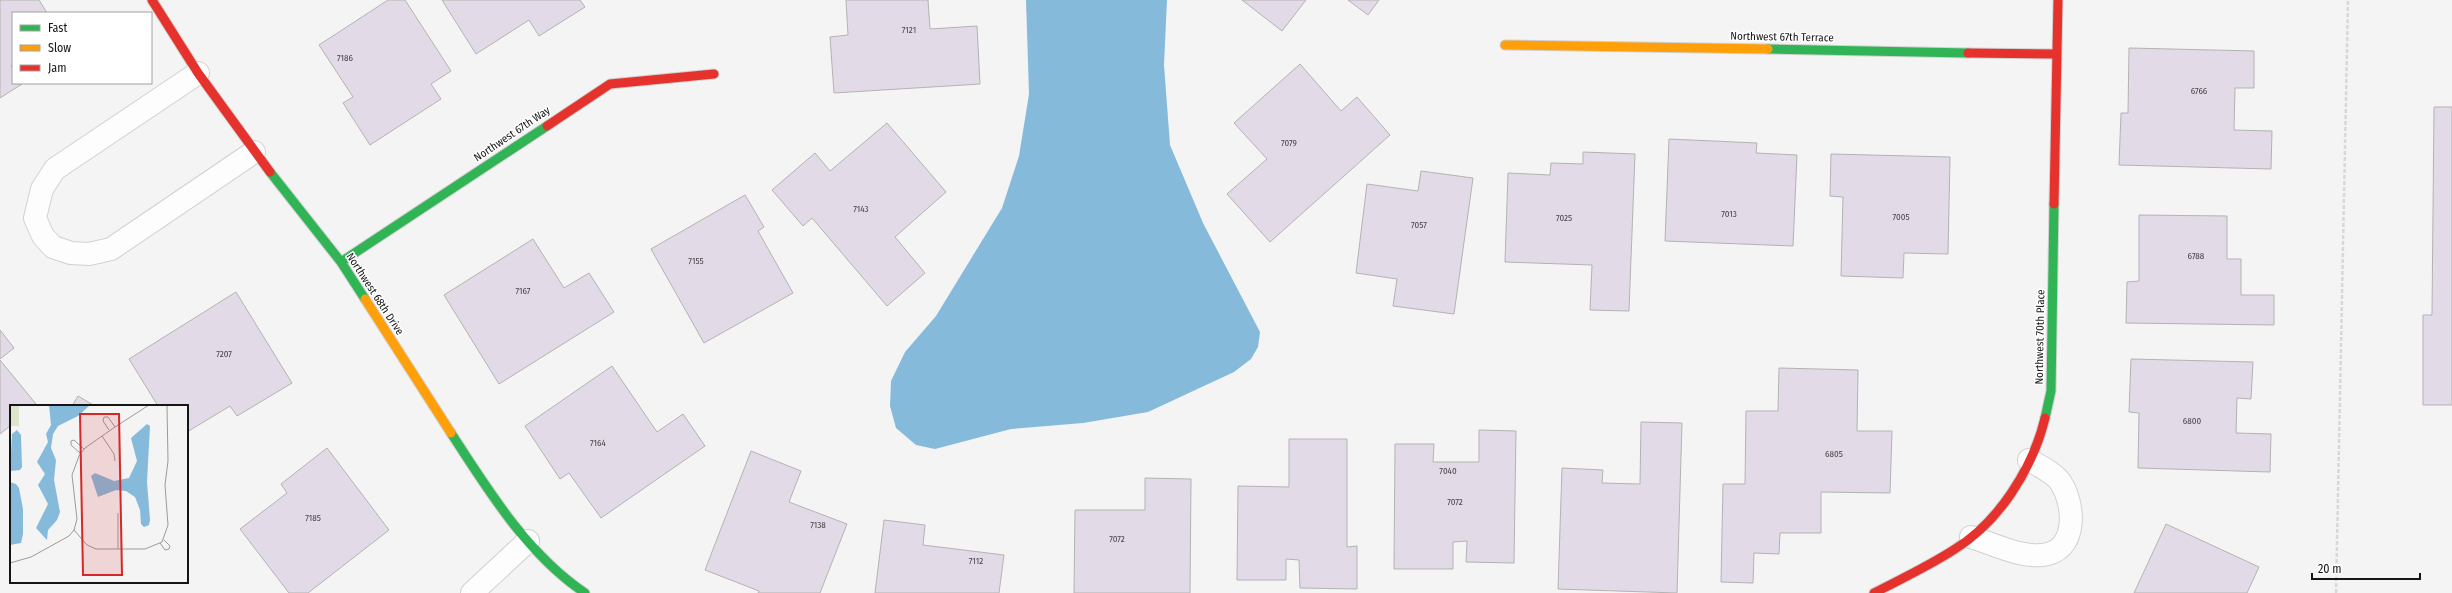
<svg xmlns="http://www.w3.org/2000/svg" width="2452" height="593" viewBox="0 0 2452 593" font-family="'Fira Sans Condensed',sans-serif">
<rect width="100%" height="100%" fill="#f4f4f4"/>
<!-- water -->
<path fill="#86bada" d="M1026,0H1167L1164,65L1170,145L1203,223L1260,332L1258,347L1251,359L1234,372L1148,412L1083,423L1011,429L935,449L916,445L896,428L890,406L891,381L905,352L936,316L1002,208L1019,156L1029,94Z"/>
<!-- building -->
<path fill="#e2dae6" stroke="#b3b3b3" d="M0,0H39L47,13H13V64L11,66L13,69V83L22,84L0,98Z
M388,0H405L451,71L431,84L441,99L370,145L343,103L353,97L319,45Z
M442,0H580L585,7L539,36L529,20L476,54Z
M846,0H928L930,29L977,26L980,84L834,93L830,37L848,35Z
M1242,0H1306L1282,31Z
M1348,0H1379L1368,15Z
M2129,48L2254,51V88H2235L2234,130L2272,131L2271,169L2119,165L2121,113H2128Z
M1300,64L1341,111L1357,97L1390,135L1270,242L1227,194L1267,159L1234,123Z
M2434,107H2452V405H2423V315H2432Z
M887,123L946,192L895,237L925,273L887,306L812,218L803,226L772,190L815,153L830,171Z
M1669,139L1757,143L1756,153L1797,155L1793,246L1665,241Z
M1583,152L1635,154L1629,311L1590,310L1592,265L1505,262L1508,173L1550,175L1551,163L1583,164Z
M1831,154L1950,157L1948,254L1904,253L1903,278L1841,276L1843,197L1830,196Z
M1421,171L1473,178L1454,314L1393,306L1397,279L1356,273L1367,184L1418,191Z
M745,195L764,227L758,231L793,293L704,343L651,249Z
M2139,215L2227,216V259H2241V295H2274V325L2126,323L2127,282L2139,281Z
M533,239L564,288L589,273L614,312L499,384L444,295Z
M236,292L292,383L237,416L230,406L187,432V406H158L129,359Z
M0,330L14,348L0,359Z
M2131,359L2253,362L2251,399L2237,398L2236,433L2271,434L2270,472L2138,468L2139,413L2129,412Z
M0,360L36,404L33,406H11V425L0,434Z
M612,366L657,432L683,414L705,446L601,518L569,473L560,479L525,426Z
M1779,368L1858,370L1857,431H1892L1890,493L1821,492V533H1780L1779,554L1754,553L1753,583L1721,582L1723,484H1745L1746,411H1778Z
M78,396L95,406H72Z
M1641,422L1682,423L1677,593L1558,589L1562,468L1603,470L1602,483L1640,484Z
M1479,430L1516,431L1514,563L1466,562L1467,541L1453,542V569H1394L1395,444H1434L1433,462H1479Z
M1289,439H1347V547L1357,546V589L1300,588L1299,560L1286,559V580H1237L1238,486L1289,487Z
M327,448L389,530L308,593H289L240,529L287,493L281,484Z
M751,451L801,471L789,502L847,524L820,593H758L759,591L705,570Z
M1145,478L1191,479L1190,593H1074L1075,510H1145Z
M884,520L925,525L923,545L1004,555L999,593H875Z
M2166,524L2259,567L2247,593H2134Z"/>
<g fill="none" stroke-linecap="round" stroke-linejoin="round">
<!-- street casing -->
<g stroke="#d1d1d2" stroke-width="24">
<path id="street" d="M198,73L55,169L42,189L35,218L43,236L53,247L71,253L89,254L111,249L254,152
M1971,537C1994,544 2024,560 2048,554C2078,546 2074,503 2061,483C2055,473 2039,466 2029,460
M472,593L528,541"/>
</g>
<!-- fast casing -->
<g stroke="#d1d1d2" stroke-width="11">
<path id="fast" d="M1768,49L1968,53
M270,172L341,262L365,299
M341,262L547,126
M2045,418L2051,391L2054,204
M451,433C488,490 527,554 585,593"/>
</g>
<!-- slow casing -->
<g stroke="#d1d1d2" stroke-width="11">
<path id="slow" d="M1505,45L1768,49
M365,299L451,433"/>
</g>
<!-- jam casing -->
<g stroke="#d1d1d2" stroke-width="11">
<path id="jam" d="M152,0L198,73L270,172
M1968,53L2057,54
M547,126L610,84L714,74
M2054,204L2058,0
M1874,593C1901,579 1929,566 1955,549C1999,522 2033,468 2045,418"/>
</g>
<!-- path -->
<path stroke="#d8d8d9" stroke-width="2.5" stroke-dasharray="4 2" stroke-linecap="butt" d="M2336,593L2348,0"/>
<!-- street -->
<use href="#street" stroke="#fdfdfd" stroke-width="22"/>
<!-- fast -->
<use href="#fast" stroke="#30b455" stroke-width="9"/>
<!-- slow -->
<use href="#slow" stroke="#ff9f0a" stroke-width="9"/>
<!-- jam -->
<use href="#jam" stroke="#e5322d" stroke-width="9"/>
</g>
<g text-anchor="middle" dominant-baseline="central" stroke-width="3" stroke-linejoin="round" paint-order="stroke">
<!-- number labels -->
<g font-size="9" fill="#484649">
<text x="909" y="30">7121</text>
<text x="345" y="58">7186</text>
<text x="2199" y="91">6766</text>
<text x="1289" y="143">7079</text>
<text x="861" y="209">7143</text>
<text x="1729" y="214">7013</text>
<text x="1901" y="217">7005</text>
<text x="1564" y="218">7025</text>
<text x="1419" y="225">7057</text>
<text x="2196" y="256">6788</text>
<text x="696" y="261">7155</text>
<text x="523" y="291">7167</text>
<text x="224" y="354">7207</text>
<text x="2192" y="421">6800</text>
<text x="598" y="443">7164</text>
<text x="1834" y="454">6805</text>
<text x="1448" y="471">7040</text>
<text x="1455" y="502">7072</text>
<text x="313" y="518">7185</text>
<text x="818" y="525">7138</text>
<text x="1117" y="539">7072</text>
<text x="976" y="561">7112</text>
</g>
<!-- street labels -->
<g font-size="11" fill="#151515" stroke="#fff">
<text transform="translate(1782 37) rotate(1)">Northwest 67th Terrace</text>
<text transform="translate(512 134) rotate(-34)">Northwest 67th Way</text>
<text transform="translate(375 294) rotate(57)">Northwest 68th Drive</text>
<text transform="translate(2040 337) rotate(-89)">Northwest 70th Place</text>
</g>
</g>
<!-- overview -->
<g transform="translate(10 405)">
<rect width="178" height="178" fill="#f4f4f4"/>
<path d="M0,0H9V21H0Z" fill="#dce4cb"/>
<path d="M39,0H80L68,11L48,21L43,29L41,43L46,55L44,75L50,107L47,115L38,125L37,135L26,123L38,99L28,80L35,69L27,57L38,37L36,29L41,20ZM137,19L140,21L137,77L140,115L139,120L134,122L131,119L130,105L125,92L116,86L106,85L88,92L81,71L85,68L104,76L119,73L127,56L121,33ZM7,25L11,30L12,62L10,65L0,66L2,29ZM0,77L6,79L9,83L13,104V129L11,138L0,140Z" fill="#86bada"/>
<path fill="none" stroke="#9b9b9b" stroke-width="1" d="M99,25L93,16L94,12H98L105,22M92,31L104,49L105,56M70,48L61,40V36L64,35L74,44M108,108V144M64,125L77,140L86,144H135L152,137L158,120L155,80L158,56L157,0M150,138L155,145L159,144L160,141L154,135M0,158L21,152L59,131L64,125L67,114L62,70L69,51L75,43L105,22L139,0"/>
<path fill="#d62828" fill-opacity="0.15" stroke="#d62828" stroke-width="2" d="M70,9H109L112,170H73Z"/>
<rect width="178" height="178" fill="none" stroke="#151515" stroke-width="2"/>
</g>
<!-- legend -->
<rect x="12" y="12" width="140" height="72" fill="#ffffff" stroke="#a1a1a1"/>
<rect x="20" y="25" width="20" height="6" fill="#30b455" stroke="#a1a1a1"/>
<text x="48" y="32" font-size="12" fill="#151515">Fast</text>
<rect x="20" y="45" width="20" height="6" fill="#ff9f0a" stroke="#a1a1a1"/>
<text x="48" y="52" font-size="12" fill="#151515">Slow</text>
<rect x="20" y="65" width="20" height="6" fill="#e5322d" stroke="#a1a1a1"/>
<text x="48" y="72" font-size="12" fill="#151515">Jam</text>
<!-- scale -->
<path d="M2312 573v6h108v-6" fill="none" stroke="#151515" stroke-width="2"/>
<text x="2318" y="573" font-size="12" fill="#151515" stroke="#ffffff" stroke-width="3" paint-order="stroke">20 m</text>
</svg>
